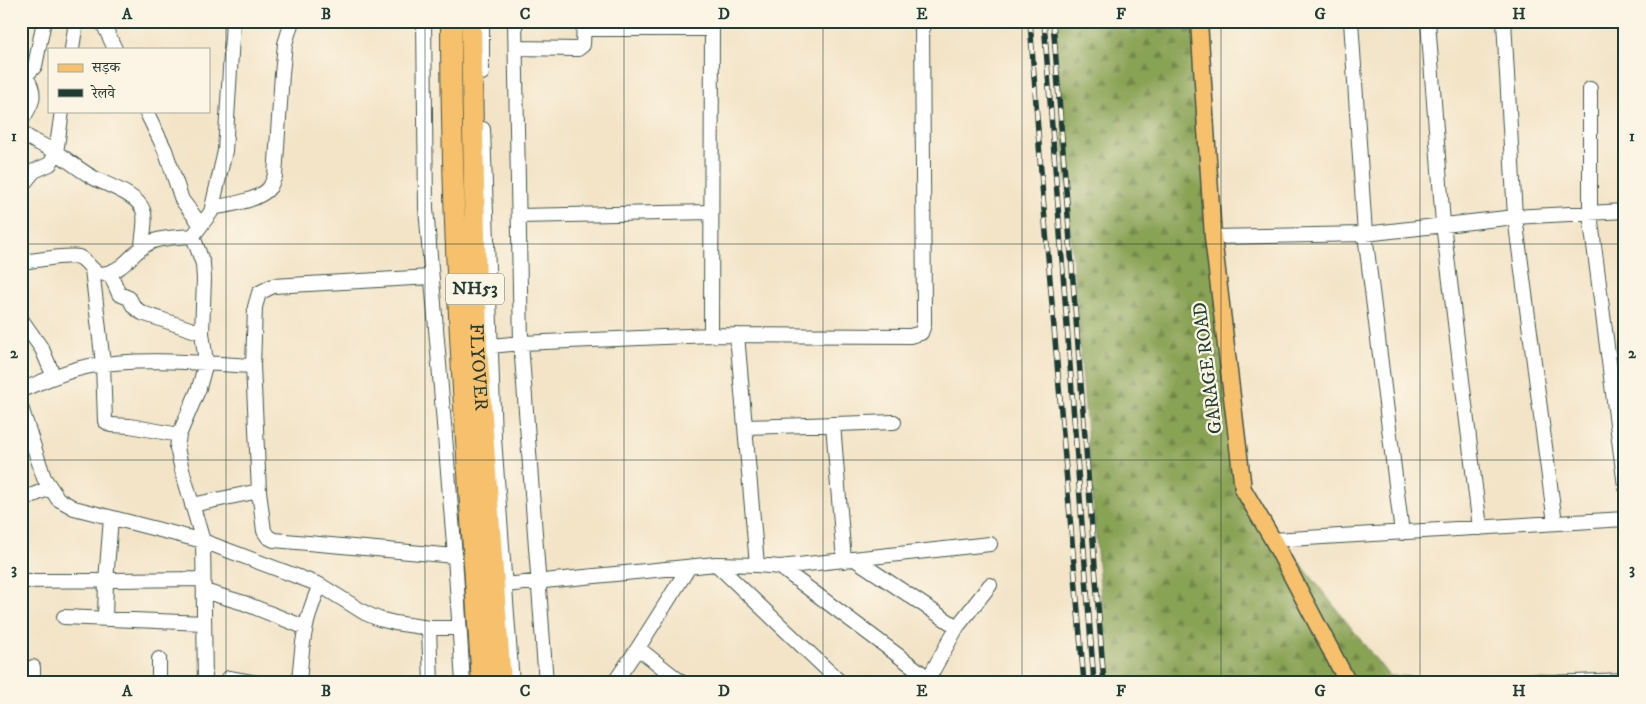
<svg xmlns="http://www.w3.org/2000/svg" width="1646" height="704" viewBox="0 0 1646 704" font-family="'IM FELL DW Pica','Noto Serif Devanagari',serif">
<defs>
<pattern id="forest-firs" width="22" height="20" patternUnits="userSpaceOnUse" patternTransform="scale(1.25)"><rect width="22" height="20" fill="#89a355"/><path d="M5 1l3.5 6h-7zM16 11l3.5 6h-7z" fill="#6f8647"/></pattern>
</defs>
<rect width="100%" height="100%" fill="#fcf5e5"/>
<filter id="ink" filterUnits="userSpaceOnUse"><feTurbulence type="fractalNoise" baseFrequency=".02" numOctaves="2"/><feDisplacementMap in="SourceGraphic" scale="10" xChannelSelector="R" yChannelSelector="G"/><feConvolveMatrix kernelMatrix="1 2 1 2 8 2 1 2 1" color-interpolation-filters="sRGB"/></filter>
<filter id="wash" filterUnits="userSpaceOnUse"><feTurbulence type="fractalNoise" baseFrequency=".0096" numOctaves="4" result="noise"/><feDisplacementMap in="SourceGraphic" scale="20" xChannelSelector="R" yChannelSelector="G"/><feGaussianBlur stdDeviation="1.12" result="paint"/><feColorMatrix in="noise" values="0 0 0 0 0 0 0 0 0 0 0 0 0 0 0 0 0 1.4 0 .05"/><feComposite in="paint" operator="in"/></filter>
<g filter="url(#wash)">
<rect width="100%" height="100%" fill="#f3e4c8"/>
<!-- forest -->
<path fill="url(#forest-firs)" stroke="#547044" d="M1055,21H1199L1243,490L1389,676L1570,681V683H1108L1066,182Z"/>
</g>
<g filter="url(#ink)">
<g fill="none" stroke-linecap="round" stroke-linejoin="round">
<!-- minor casing -->
<g stroke="#3f564a" stroke-width="16">
<path id="minor" d="M102,21L115,49
M424,21L426,208L455,556L463,683
M482,21V73
M515,21L521,343L546,683
M1351,21L1365,234L1402,533
M1428,21L1443,224L1480,528
M1504,21L1515,217L1555,523
M584,29H712
M516,48L578,49L583,45L584,22
M72,49L76,21
M21,81L35,66L44,21
M1590,89V214L1625,486
M146,111L165,150L182,200L201,225
M21,121C32,105 38,95 26,77
M483,129L494,438L512,683
M21,132C32,142 45,145 57,153C69,161 80,170 92,177C106,185 137,194 143,210C147,220 142,236 142,248
M21,187L34,171L50,164L56,153L62,111
M212,208C227,205 260,201 270,187C272,184 273,179 275,176L282,74L285,44L292,21
M519,216L711,212
M1213,237L1365,234L1515,217L1625,211
M21,262C34,261 68,254 79,257C90,262 93,277 107,273C126,269 134,249 151,242C163,237 180,237 193,236
M92,269L103,364L105,421L111,425L130,426L179,435
M110,273L119,294L129,298L134,307L142,313L202,333
M431,277L273,286L259,293L255,307L253,366L259,491L264,531L268,537L274,540L455,556
M21,319L42,349L54,377
M711,335L712,21
M737,335L757,565
M491,346L521,343L711,335L910,336L921,333L924,325V313L922,21
M21,390C44,381 67,370 90,366C143,357 200,363 253,366
M21,407L44,478L58,499L74,508L203,541L320,585L365,613L379,619L395,623L429,628H459
M833,424L844,561
M745,427L894,422
M21,500L50,488
M192,505L259,491
M1273,540L1625,519
M856,560L957,627
M716,564L841,683
M780,567L935,683
M21,581L203,579
M504,585L716,564L757,565L780,567L990,544
M204,591L244,603L304,627
M64,617L204,623
M105,619L106,581L111,518
M429,628L431,683
M638,648L682,683
M159,659V683
M229,678L257,683
M33,683V667
M205,683L203,541L182,470L177,448L179,435L199,388L206,362L202,333L204,279L203,264L193,236L211,212L225,151L233,21
M299,683C302,644 304,621 320,585
M614,683L638,648L689,567
M926,683L957,627L990,585
M1549,683L1625,680"/>
</g>
<!-- major casing -->
<g stroke="#3f564a" stroke-width="19">
<path id="major" d="M1199,21L1213,237L1243,489L1273,540L1348,683"/>
</g>
<!-- highway casing -->
<g stroke="#3f564a" stroke-width="22">
<g id="highway">
<path d="M451,21C451,242 467,462 482,683"/>
<path id="s1" d="M471,21L477,347L501,683"/>
</g>
</g>
<!-- minor -->
<use href="#minor" stroke="#fff" stroke-width="14"/>
<!-- major -->
<use href="#major" stroke="#f7c06c" stroke-width="16"/>
<!-- highway -->
<use href="#highway" stroke="#f7c06c" stroke-width="20"/>
<!-- rail casing -->
<g stroke="#1f3d34" stroke-width="5.5">
<path id="rail" d="M1030,21L1042,185L1084,683
M1044,21L1094,683
M1053,21L1104,683"/>
</g>
<!-- rail -->
<use href="#rail" stroke="#fcf5e5" stroke-width="4" stroke-dasharray="11" stroke-linecap="butt"/>
</g>
</g>
<!-- grid -->
<path fill="none" stroke="#1f3d34" stroke-width="1" stroke-opacity="0.55" d="M226,21V683M425,21V683M624,21V683M823,21V683M1022,21V683M1221,21V683M1420,21V683M21,244H1625M21,460H1625"/>
<g text-anchor="middle" dominant-baseline="central" stroke-width="4.5" stroke-linejoin="round" paint-order="stroke">
<!-- shield labels -->
<rect fill="#fcf5e5" stroke="#617469" stroke-width="1" x="446" y="273.5" width="58" height="31" rx="4"/>
<g font-size="18" font-weight="bold" fill="#1f3d34">
<text x="475" y="289">NH53</text>
</g>
<!-- street labels -->
<g font-size="19" fill="#1f3d34" stroke="#fcf5e5">
<text stroke="none"><textPath href="#s1" startOffset="346">FLYOVER</textPath></text>
<text transform="translate(1208 368) rotate(-97)">GARAGE ROAD</text>
</g>
</g>
<!-- margin -->
<rect width="1646" height="704" fill="none" stroke="#fcf5e5" stroke-width="55"/>
<!-- legend -->
<rect x="48" y="48" width="162" height="65" fill="#fcf5e5" stroke="#a4ab9e"/>
<rect x="58" y="64" width="25" height="8" fill="#f7c06c" stroke="#a4ab9e"/>
<text x="92" y="72" font-size="15" fill="#1f3d34">सड़क</text>
<rect x="58" y="89" width="25" height="8" fill="#1f3d34" stroke="#a4ab9e"/>
<text x="92" y="98" font-size="15" fill="#1f3d34">रेलवे</text>
<rect x="28" y="28" width="1590" height="648" fill="none" stroke="#1f3d34" stroke-width="2"/>
<g font-size="16" text-anchor="middle" font-weight="bold" fill="#1f3d34">
<text x="127" y="19">A</text>
<text x="326" y="19">B</text>
<text x="525" y="19">C</text>
<text x="724" y="19">D</text>
<text x="922" y="19">E</text>
<text x="1121" y="19">F</text>
<text x="1320" y="19">G</text>
<text x="1519" y="19">H</text>
<text x="14" y="141">1</text>
<text x="1632" y="141">1</text>
<text x="14" y="358">2</text>
<text x="1632" y="358">2</text>
<text x="14" y="574">3</text>
<text x="1632" y="574">3</text>
<text x="127" y="696">A</text>
<text x="326" y="696">B</text>
<text x="525" y="696">C</text>
<text x="724" y="696">D</text>
<text x="922" y="696">E</text>
<text x="1121" y="696">F</text>
<text x="1320" y="696">G</text>
<text x="1519" y="696">H</text>
</g>
</svg>
